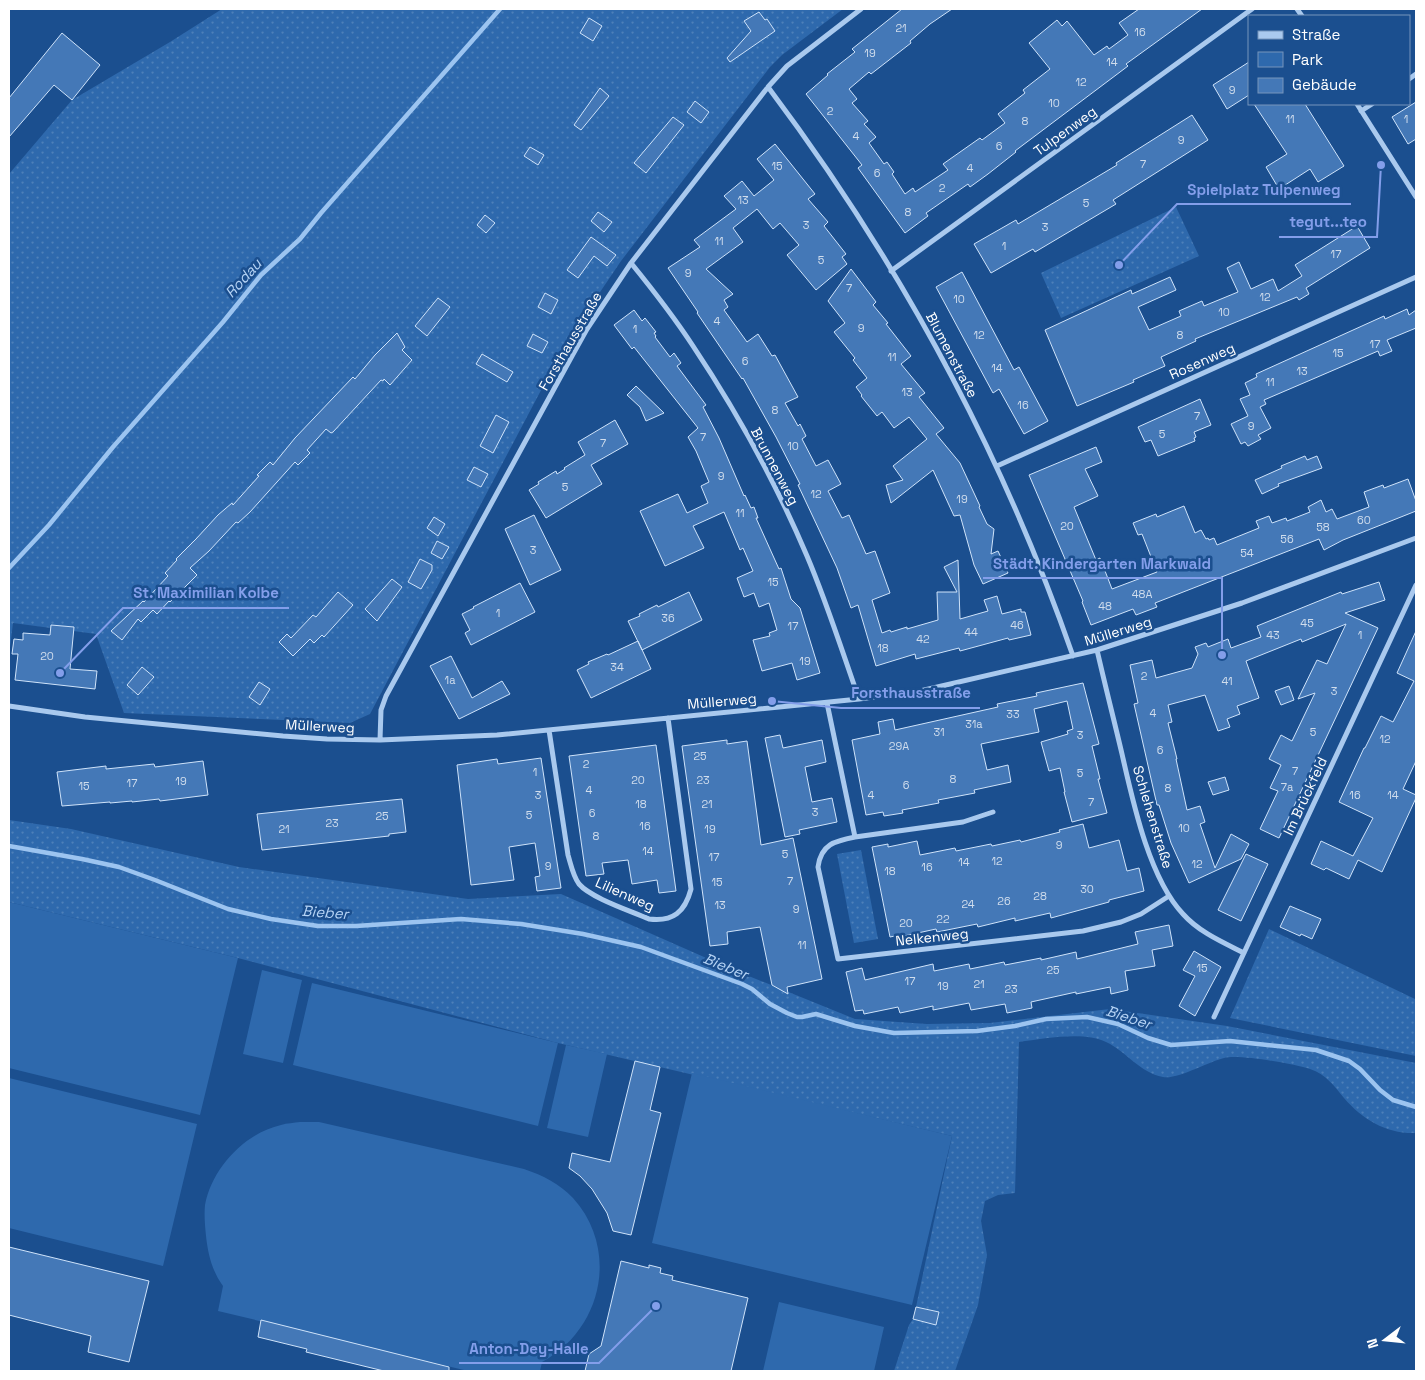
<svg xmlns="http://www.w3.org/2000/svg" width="1425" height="1380" viewBox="0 0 1425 1380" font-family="'Space Grotesk',sans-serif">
<defs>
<pattern id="green-dots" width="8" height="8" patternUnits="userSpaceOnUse" patternTransform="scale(1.25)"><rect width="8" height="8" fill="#2e69ad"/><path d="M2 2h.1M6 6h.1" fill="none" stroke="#4d80b9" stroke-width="1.8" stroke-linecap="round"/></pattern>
</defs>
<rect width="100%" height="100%" fill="#1b4f8f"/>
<!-- green -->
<path fill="url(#green-dots)" d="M222,9H843L782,55L770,67L621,261L567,341L370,714L350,723L124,713L96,634L13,623L9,656V174L72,100L170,42Z
M1176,207L1199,256L1061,318L1041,273Z
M9,820L71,829L239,867L468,899L561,894L729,968L855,1019L927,1024L990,1023L1110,1009L1227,1026L1416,1063V1133C1387,1134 1363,1120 1344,1098C1334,1086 1326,1074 1310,1069C1295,1064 1239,1054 1224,1058C1210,1061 1177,1080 1163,1077C1140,1073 1126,1051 1106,1042C1083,1031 1044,1039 1019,1042L1015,1193L998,1195L985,1201L981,1221L987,1255L978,1305L955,1371H894L909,1325L913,1319L936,1324L939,1312L916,1307L952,1136L558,1043L238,958L9,902Z
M861,850L878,939L854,943L837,854Z
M1269,929L1415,999L1416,996V1056L1230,1018Z"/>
<!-- pitch -->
<path fill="#2e69ad" d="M9,902L238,958L200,1115L9,1068Z
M262,970L302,980L283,1063L243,1054Z
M312,983L558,1043L538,1126L293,1065Z
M566,1045L607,1054L588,1137L547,1128Z
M692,1073L952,1136L912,1305L652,1243Z
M9,1078L197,1124L163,1266L9,1228Z
M300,1122H319L524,1169C542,1175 560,1184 573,1198C620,1250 602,1330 542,1362L540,1371H468L218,1311L223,1286C212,1271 208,1254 206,1236C205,1226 204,1215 205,1205C212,1168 245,1133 281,1125C287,1123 294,1123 300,1122Z
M779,1302L884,1327L874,1371H763Z"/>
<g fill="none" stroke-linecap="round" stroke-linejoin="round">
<!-- stream -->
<path stroke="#9cc4f0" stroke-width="4.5" d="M9,568L49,525L113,447L223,322L261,275L300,239L321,213L500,9
M9,846L82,859L119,867L155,880L228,909L271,919L318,926H356L461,919L521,924L583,934L641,947L742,984L752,989L770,1004L787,1013L797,1017H802L816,1014L855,1026L894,1033L977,1031L1015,1026L1046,1019L1087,1017L1118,1024L1148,1038L1171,1045L1230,1041L1316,1050L1349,1061L1360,1069L1380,1090L1393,1100L1416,1107"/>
</g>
<!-- building -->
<path fill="#4478b7" stroke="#cfe3fa" d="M902,9H952L930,24L910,41L911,43L871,74L869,72L849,89L857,99L852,103L868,121L864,124L876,137L869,143L884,164L887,162L894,172L892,174L905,194L913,188L915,192L948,170L943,164L980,138L982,140L1005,123L998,114L1025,93L1023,90L1050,69L1029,43L1057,20L1062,26L1067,21L1094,55L1107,46L1109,49L1128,35L1119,23L1139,9H1202L1126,64L1128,66L1015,151L1016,152L988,174L970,187L968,184L926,213L928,216L905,233L858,168L862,165L806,94L828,75L827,74L855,52L852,49Z
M759,12L765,20L767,19L775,31L730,62L727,58L751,31L744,21Z
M589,18L602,26L593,41L580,33Z
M62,33L100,65L72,100L54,85L9,137V98Z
M1249,62V95L1227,109L1213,85Z
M600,88L609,96L581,130L574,125Z
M695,101L709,112L701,123L687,112Z
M1416,102V139L1408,144L1392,117Z
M1254,104H1305L1344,166L1318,182L1310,169L1279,189L1266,167L1287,154Z
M1192,115L1208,140L1113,200L1116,204L1035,252L1033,249L991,273L974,244L1016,220L1018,224L1055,202L1117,165L1116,163Z
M673,117L684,125L646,173L634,163Z
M775,144L815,194L808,199L828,222L824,226L846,254L842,257L847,264L816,290L787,255L799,245L780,223L773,229L757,209L733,228L743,242L706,269L733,294L724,300L728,307L724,310L747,342L758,334L772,356L775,355L798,397L785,403L798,426L800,424L806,436L802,439L816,466L828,460L841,484L828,491L842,518L849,515L866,554L875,551L890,593L872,600L882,633L890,630L891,632L907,627V629L938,620L937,592H957L944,567L958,560L960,619L988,611L984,600L997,596L1002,614L1021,609V612H1025L1031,635L1009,640L1008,638L960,651L959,648L916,659L915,654L876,666L858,605L851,608L837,568L798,485L800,484L776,437L743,378L742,379L697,313L698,312L668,268L700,247L694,240L736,209L724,196L742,181L754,196L774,180L757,159Z
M530,147L544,155L538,165L524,156Z
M598,212L612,222L604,232L591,221Z
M485,215L495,223L486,233L477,225Z
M1357,226L1370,248L1306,288L1309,294L1299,300L1297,297L1195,339L1196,341L1161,357L1165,366L1133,380L1134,382L1077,406L1045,330L1131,290L1132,294L1170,277L1176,290L1138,307L1149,330L1181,316L1179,311L1202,301L1204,306L1238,292L1227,268L1239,262L1251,289L1273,279L1278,291L1302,276L1295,265Z
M591,237L616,255L607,266L594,256L578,278L567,270Z
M851,269L876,302L873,305L888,323L886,324L911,356L901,364L925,393L919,397L944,428L936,434L960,463L980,506L979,507L987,524L994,529L991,554L998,551L1008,573L983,584L974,565L960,515L954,516L933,470L891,503L886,485L903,480L893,466L927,439L909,417L894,428L882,412L877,416L861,396L862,395L856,387L867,378L853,360L855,358L834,332L845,323L828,301Z
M962,272L1014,370L1019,367L1048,421L1024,434L999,389L993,393L936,287Z
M545,293L558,300L551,314L538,307Z
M438,298L450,307L427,336L415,326Z
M1407,309L1409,315L1416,310V328L1387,340L1392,351L1380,356L1378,351L1264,400L1266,404L1260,407L1271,428L1258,435L1261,439L1248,446L1245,442L1241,444L1231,424L1248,416L1240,399L1250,395L1245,383L1257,377L1256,374L1384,316L1385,319Z
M634,310L642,321L645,318L656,332L654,333L656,336L655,337L670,357L674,353L681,363L677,366L706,405L703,407L719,438L744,496L745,495L751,508L754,507L758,518H756L779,569L781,568L791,599L800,608L820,673L797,680L792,663L762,671L753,640L770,636L769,633L777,630L769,603L759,607L754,593L744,597L737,578L753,571L743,548L740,550L724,512L693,526L704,548L665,566L640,511L678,494L687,513L708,503L701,486L709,482L696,451L688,437L698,428L634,347L632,349L614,325Z
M397,333L405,347L402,350L412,360L390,385L384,379L383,381L381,380L333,432L331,433L326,429L307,450L310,453L298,465L295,462L250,512L238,523L236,522L209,551L190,568L197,575L170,602L169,601L157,614L153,610L141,622L138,619L122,640L111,631L143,601L144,602L168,576L165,573L177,560L176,559L196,539L218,515L232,503L233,505L259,476L257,475L270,462L273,465L295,438L353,377L355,379L375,355Z
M533,334L548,342L542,353L527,346Z
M482,354L513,372L507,382L476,364Z
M636,386L664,413L646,421L640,407L627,395Z
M1200,399L1211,425L1194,432L1196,437L1194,438L1195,441L1158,456L1151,440L1145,442L1138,427Z
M496,415L509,422L493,453L480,446Z
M615,420L628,444L591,465L602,484L546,518L529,490L539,484L538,482L556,471L557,474L565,469L564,468L585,455L578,442Z
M1096,447L1102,462L1085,469L1098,496L1074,507L1096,560L1100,558L1112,589L1157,572L1142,534L1138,535L1133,523L1156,514L1157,517L1184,506L1195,533L1201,530L1206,539L1208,538L1209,540L1214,538L1217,545L1259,528L1256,521L1269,516L1272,523L1286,518L1287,521L1310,512L1308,507L1321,500L1326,512L1332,509L1337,519L1369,507L1364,492L1383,485L1384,488L1408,479L1416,501V511L1343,540L1324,550L1319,539L1155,603L1157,607L1136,615L1133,609L1091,625L1082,602L1083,601L1029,475Z
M1305,456L1307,460L1317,456L1322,468L1278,484L1279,486L1262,494L1255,480L1282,468L1281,466Z
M474,467L488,474L481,487L467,480Z
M534,515L561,570L530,585L505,529Z
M434,517L445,524L438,536L427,528Z
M437,541L449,547L442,559L431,553Z
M420,559L432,565V570L421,589L408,582Z
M392,579L402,587L377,621L365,609Z
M1379,582L1385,600L1345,613L1378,628L1279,838L1260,829L1278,791L1270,788L1281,765L1269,759L1281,735L1292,741L1315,693L1298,699L1317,660L1327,664L1346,624L1302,642L1301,639L1246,661L1259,698L1237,706L1240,714L1227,719L1230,727L1218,731L1205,695L1168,705L1172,722L1168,723L1177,759H1176L1187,810L1200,806L1205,822L1200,824L1215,868L1231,834L1249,844L1241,859L1189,883L1171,843L1159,805H1157L1134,704L1138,703L1130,665L1152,660L1156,678L1192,668L1198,654L1195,647L1206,643L1208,647L1228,639L1231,648L1261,637L1257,626L1341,592L1342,594Z
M520,583L535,612L471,645L465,633L470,630L462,614L474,608L473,607Z
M338,592L353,605L324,637L322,635L314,643L310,639L293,656L279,642L287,634L291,638L313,615L316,617Z
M689,592L702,620L642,650L628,621L640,616L639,614L657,605L658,607Z
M51,625L74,627L70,669L97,671L95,689L15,680L18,654H12L14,639L23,640V633L50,635Z
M1416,631V761L1403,789L1416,795V798L1382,872L1358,860L1349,879L1326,868L1324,870L1311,864L1321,841L1353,856L1373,818L1339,802L1364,748H1365L1381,716L1393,722L1414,681L1397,673Z
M638,641L651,669L591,698L577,670L589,664L588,662L607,654L608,655Z
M451,656L472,698L502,681L510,694L459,719L430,666Z
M142,667L154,677L138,695L127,685Z
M259,682L270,689L260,705L249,697Z
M1083,683L1099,744L1092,746L1100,779H1098L1107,813L1072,822L1064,792H1065L1060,768L1049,771L1041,742L1068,734L1067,731L1073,729L1067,701L1034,709L1039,732L981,744L987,770L1008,765L1011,782L974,790L975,793L938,800L939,803L902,810L903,813L884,816L883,812L866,815L852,740L880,734L878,722L893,719L895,730L998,707L997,704L1037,696L1036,693Z
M1289,686L1294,700L1281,705L1275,691Z
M780,735L783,748L822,740L826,762L805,767L812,802L832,798L837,822L799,830L800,834L785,837L765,738Z
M727,740V744L747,741L761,845L793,838L822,979L787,987L788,994L772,985L760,927L727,932L728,944L710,946L682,746Z
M656,745L676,891L659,893L657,880L632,884L628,860L602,863L604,874L586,876L569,756Z
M541,758L561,888L537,891L535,877L540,876L535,843L509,847L514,880L471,885L457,765L497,759L498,764Z
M203,761L208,795L160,801L159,799L132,802V801L110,803V802L62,806L57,772L106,766V769L154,764L155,767Z
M1225,777L1229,790L1213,795L1208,782Z
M402,799L406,832L389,834V836L262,850L257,814Z
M1083,824L1089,848L1119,840L1127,871L1139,868L1144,891L1109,900V902L1051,918L1050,913L1015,921V918L978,927L977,924L937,932L936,929L904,936V934L890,937L872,847L888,844V847L917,841L920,855L955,848L956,851L991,844L992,846L1020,840L1021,842L1060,832L1059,830Z
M1246,854L1268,864L1241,921L1218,910Z
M1290,906L1321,919L1312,939L1301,934L1300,936L1280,927Z
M1169,925L1173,946L1152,950L1155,966L1125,971L1128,990L1111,994L1110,987L1076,994V992L1031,1002L1032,1008L1007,1013L1005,1004L971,1010L969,1003L933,1010V1006L900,1013L898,1007L864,1014L863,1010L855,1011L846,972L862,968L865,980L933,964L934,971L969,964L970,969L1004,962L1005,965L1041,958V960L1076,952L1077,959L1138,944L1135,932Z
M1194,951L1221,967L1195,1016L1179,1006L1195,976L1183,970Z
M635,1061L660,1067L650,1110L661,1113L631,1235L613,1231L607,1213L592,1189L580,1176L569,1168L572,1153L610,1162Z
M9,1247L149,1281L129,1362L88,1352L91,1336L9,1315Z
M621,1261L649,1268V1265L661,1268L660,1273L673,1276L672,1280L748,1298L731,1371H585L589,1354L601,1346Z
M916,1307L939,1312L936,1325L913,1319Z
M261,1320L449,1367V1371H384L306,1352L307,1349L258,1337Z"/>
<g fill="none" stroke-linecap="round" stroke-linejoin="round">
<!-- minor -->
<path stroke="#a9c9ee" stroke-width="5" d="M1297,9L1302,16
M1409,79L1416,74
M768,87C898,260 1002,452 1073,656
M1357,104L1416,197
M1361,111L1372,104
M631,263C653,290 674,317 693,346C737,412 776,483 807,556C827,603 842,651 859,699
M891,271L1252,9
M997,466L1416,277
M1097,650C1105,685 1114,720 1122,754C1133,802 1149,878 1183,914C1199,932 1222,942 1244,953
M827,703L855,837C835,841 821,844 818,867L838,959L1083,931L1121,922L1141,914L1169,896
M9,706L85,717L283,736L327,739L380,740L497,735L859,699L920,691L1097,650L1242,603L1416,538
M549,730L568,855C571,865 573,876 579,884C591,898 631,911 649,919C673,922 685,912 691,889L668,718
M380,740L381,710L386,696L572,356L587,329L631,263L768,87L787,66L861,9
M855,837L963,822L993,812
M1214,1017L1416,585"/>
</g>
<g text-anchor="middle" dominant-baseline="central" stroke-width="5" stroke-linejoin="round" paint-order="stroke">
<!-- number labels -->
<g font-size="11" fill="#d0dded">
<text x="901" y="28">21</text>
<text x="1140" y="32">16</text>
<text x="870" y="53">19</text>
<text x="1112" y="62">14</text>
<text x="1081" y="82">12</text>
<text x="1232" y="90">9</text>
<text x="1054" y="103">10</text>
<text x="830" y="111">2</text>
<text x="1290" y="119">11</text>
<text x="1406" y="119">1</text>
<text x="1025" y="121">8</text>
<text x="856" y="136">4</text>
<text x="1181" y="140">9</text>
<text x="999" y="146">6</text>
<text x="1143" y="164">7</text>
<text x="777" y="166">15</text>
<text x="970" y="168">4</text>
<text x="877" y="173">6</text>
<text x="942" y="188">2</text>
<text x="743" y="200">13</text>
<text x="1086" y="203">5</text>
<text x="908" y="212">8</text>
<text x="806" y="225">3</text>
<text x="1045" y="227">3</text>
<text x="719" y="241">11</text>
<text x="1004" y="246">1</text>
<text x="1336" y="254">17</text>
<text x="821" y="260">5</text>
<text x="688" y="273">9</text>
<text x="849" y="288">7</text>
<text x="1265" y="297">12</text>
<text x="959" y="299">10</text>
<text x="1224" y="312">10</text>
<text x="717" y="321">4</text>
<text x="861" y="328">9</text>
<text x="635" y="329">1</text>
<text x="979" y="335">12</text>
<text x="1180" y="335">8</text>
<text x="1375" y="344">17</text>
<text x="1338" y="353">15</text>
<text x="892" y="357">11</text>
<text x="745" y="361">6</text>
<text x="997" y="368">14</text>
<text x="1302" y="371">13</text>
<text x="1270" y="382">11</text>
<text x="907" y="392">13</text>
<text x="1023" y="405">16</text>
<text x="775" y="410">8</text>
<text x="1197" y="416">7</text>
<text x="1251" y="426">9</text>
<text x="1162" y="434">5</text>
<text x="703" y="437">7</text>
<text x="603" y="443">7</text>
<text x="793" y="446">10</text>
<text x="721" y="476">9</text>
<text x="565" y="487">5</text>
<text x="816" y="494">12</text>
<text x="962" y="499">19</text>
<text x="740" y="513">11</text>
<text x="1364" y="520">60</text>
<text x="1067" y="526">20</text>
<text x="1323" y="527">58</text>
<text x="1287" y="539">56</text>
<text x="533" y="550">3</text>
<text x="1247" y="553">54</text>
<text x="773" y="582">15</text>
<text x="1142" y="594">48A</text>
<text x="1105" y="606">48</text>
<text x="498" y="613">1</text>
<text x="668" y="618">36</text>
<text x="1307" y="623">45</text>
<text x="1017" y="625">46</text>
<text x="793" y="626">17</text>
<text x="971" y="632">44</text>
<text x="1273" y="635">43</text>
<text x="1360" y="635">1</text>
<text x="923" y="639">42</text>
<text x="883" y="648">18</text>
<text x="47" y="656">20</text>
<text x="805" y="661">19</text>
<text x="617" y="667">34</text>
<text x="1144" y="676">2</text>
<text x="450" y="680">1a</text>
<text x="1227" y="681">41</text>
<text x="1334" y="691">3</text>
<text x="1153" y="713">4</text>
<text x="1013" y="714">33</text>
<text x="974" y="724">31a</text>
<text x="939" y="732">31</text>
<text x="1313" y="732">5</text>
<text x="1080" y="735">3</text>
<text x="1385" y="739">12</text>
<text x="899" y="746">29A</text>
<text x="1160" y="750">6</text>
<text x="700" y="756">25</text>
<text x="586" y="764">2</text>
<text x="1295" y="771">7</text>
<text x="535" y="772">1</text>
<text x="1080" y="773">5</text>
<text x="953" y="779">8</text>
<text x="638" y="780">20</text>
<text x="703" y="780">23</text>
<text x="181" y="781">19</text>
<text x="132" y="783">17</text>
<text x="906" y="785">6</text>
<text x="84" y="786">15</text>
<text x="1287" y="787">7a</text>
<text x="1168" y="788">8</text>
<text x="589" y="790">4</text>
<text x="538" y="795">3</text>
<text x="871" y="795">4</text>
<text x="1355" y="795">16</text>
<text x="1393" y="795">14</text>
<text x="1091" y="802">7</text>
<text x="641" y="804">18</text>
<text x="707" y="804">21</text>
<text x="815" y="812">3</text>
<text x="592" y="813">6</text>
<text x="529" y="815">5</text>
<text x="382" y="816">25</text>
<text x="332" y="823">23</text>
<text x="645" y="826">16</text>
<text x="1184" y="828">10</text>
<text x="284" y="829">21</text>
<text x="710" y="829">19</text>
<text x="596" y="836">8</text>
<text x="1059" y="845">9</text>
<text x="648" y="851">14</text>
<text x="785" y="854">5</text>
<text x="714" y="857">17</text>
<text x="997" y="861">12</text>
<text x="964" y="862">14</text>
<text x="1197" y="864">12</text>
<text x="548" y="866">9</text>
<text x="927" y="867">16</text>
<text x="890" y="871">18</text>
<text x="790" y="881">7</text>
<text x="717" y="882">15</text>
<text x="1087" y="889">30</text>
<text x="1040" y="896">28</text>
<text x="1004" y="901">26</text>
<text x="968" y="904">24</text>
<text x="720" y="905">13</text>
<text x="796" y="909">9</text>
<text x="943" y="919">22</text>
<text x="906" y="923">20</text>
<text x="802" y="945">11</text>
<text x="1202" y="968">15</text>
<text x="1053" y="970">25</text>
<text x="910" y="981">17</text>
<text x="979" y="984">21</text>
<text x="943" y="986">19</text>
<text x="1011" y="989">23</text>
</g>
<!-- street labels -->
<g font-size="14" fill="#fff" stroke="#1b4f8f">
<text transform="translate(1065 131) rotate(-36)">Tulpenweg</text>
<text transform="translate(570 341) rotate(-60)">Forsthausstraße</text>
<text transform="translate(952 355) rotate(62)">Blumenstraße</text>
<text transform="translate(1202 361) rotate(-24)">Rosenweg</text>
<text transform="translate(775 466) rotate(62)">Brunnenweg</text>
<text transform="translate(1118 631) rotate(-17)">Müllerweg</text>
<text transform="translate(722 701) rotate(-5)">Müllerweg</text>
<text transform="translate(320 726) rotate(3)">Müllerweg</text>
<text transform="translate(1305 796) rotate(-65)">Im Brückfeld</text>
<text transform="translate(1153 817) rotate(73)">Schlehenstraße</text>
<text transform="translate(625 894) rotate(24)">Lilienweg</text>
<text transform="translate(932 937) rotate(-6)">Nelkenweg</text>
</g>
<!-- water labels -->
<g font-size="15" font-style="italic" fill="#b5d3f5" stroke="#1b4f8f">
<text transform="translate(243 278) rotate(-48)">Rodau</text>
<text transform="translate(325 912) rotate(4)">Bieber</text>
<text transform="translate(726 966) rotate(22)">Bieber</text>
<text transform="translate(1129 1017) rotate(18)">Bieber</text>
</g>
</g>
<!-- callouts -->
<path fill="none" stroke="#839eea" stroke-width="2" d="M1119 265L1177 204H1351M1381 165L1377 237H1279M1222 655L1222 578H983M60 673L123 608H289M772 701L841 708H980M656 1306L599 1363H459"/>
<g fill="#839eea" stroke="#1b4f8f" stroke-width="2">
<circle cx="1119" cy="265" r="5"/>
<circle cx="1381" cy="165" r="5"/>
<circle cx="1222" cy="655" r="5"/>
<circle cx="60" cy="673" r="5"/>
<circle cx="772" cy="701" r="5"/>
<circle cx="656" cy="1306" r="5"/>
</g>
<g font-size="15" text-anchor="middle" font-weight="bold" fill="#839eea" stroke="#1b4f8f" stroke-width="5" stroke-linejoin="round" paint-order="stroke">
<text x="1264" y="195">Spielplatz Tulpenweg</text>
<text x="1328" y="227">tegut...teo</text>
<text x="1102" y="569">Städt. Kindergarten Markwald</text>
<text x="206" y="598">St. Maximilian Kolbe</text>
<text x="911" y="698">Forsthausstraße</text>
<text x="529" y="1354">Anton-Dey-Halle</text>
</g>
<!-- border -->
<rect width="1425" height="1380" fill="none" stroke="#ffffff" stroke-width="20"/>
<!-- legend -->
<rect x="1248" y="15" width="162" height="90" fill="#1b4f8f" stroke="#7695bc"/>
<rect x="1258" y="31" width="25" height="8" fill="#a9c9ee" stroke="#7695bc"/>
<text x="1292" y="40" font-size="15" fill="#ffffff">Straße</text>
<rect x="1258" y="52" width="25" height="15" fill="#2e69ad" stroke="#7695bc"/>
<text x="1292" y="65" font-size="15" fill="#ffffff">Park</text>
<rect x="1258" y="78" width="25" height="15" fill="#4478b7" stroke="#7695bc"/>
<text x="1292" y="90" font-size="15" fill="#ffffff">Gebäude</text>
<!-- north arrow -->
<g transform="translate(1385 1340) rotate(254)" stroke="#1b4f8f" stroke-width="4" paint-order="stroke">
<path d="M0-4L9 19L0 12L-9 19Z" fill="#ffffff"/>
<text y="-8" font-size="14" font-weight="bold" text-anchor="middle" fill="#ffffff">N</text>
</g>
</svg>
